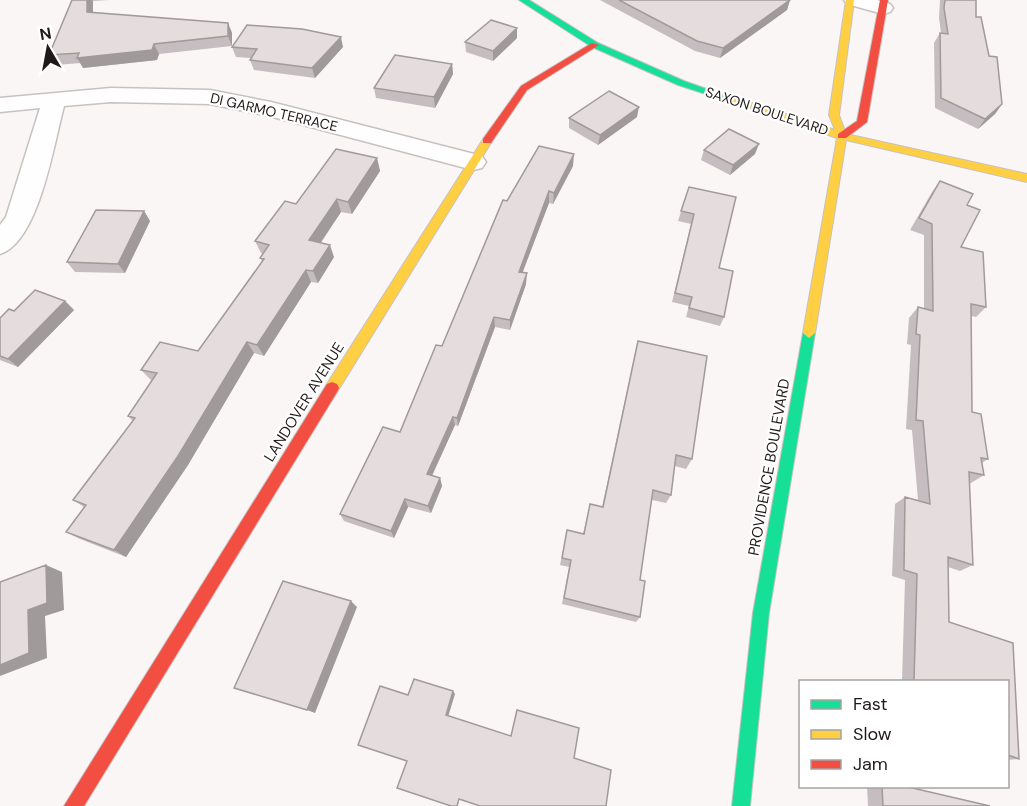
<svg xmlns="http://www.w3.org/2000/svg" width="1027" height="806" viewBox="0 0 1027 806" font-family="'DM Sans',sans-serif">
<rect width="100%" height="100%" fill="#fbf6f6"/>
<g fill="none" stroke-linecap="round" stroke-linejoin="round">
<!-- street casing -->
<g stroke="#c8c1c1" stroke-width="3">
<path id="street" d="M844,0H877L890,4L893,8L890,12L883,14L847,4Z
M111,88L210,90L271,102L482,156L486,162L482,168L473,170L269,116L210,104L111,102L64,106C54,143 39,242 0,254V225L6,217L40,108L0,112V98Z"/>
</g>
<!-- fast casing -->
<g stroke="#c8c1c1" stroke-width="2">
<path id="fast" d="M519,0H529L598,43L684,81L732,98L727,101L678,85L592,47Z
M809,328L815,333L769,613L750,806H732L753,613L803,333Z"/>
</g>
<!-- slow casing -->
<g stroke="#c8c1c1" stroke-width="2">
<path id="slow" d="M846,0H854L839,115L846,134L1027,174V182L846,140L815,333L809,338L803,333L837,138L722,98L730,96L835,130L829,115Z
M487,138L492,141L337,392H327L325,388L327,384L482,141Z"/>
</g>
<!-- jam casing -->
<g stroke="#c8c1c1" stroke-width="2">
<path id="jam" d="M880,0H888L867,122L846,138H838V134L857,121Z
M592,43L599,45L527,90L491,143H483V139L521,86Z
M332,382L337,384L339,388L337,392L84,806H64L327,384Z"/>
</g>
<!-- street -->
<use href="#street" fill="#fefefe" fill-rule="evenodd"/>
<!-- fast -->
<use href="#fast" fill="#16e098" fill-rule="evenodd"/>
<!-- slow -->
<use href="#slow" fill="#ffcf43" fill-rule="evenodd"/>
<!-- jam -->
<use href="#jam" fill="#f24e42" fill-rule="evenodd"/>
</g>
<!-- wall -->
<path fill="#c5bdbf" d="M72,0H109L93,1V13L228,23L232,33V46L159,54L157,60L83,68L81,63L56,65L49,55Z
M600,0H790L787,10L720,58L695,51Z
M940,0H976V17L989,56L1002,104L995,114L978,129L935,108L934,43L940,33H941L939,18Z
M517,28V38L493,61L466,52L465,42Z
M232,47H343L315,78L254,70L250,60L251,58L236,57Z
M452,64L453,74L435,108L376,98L374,88Z
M637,117L598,145L569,128V118Z
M704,150L755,154L730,175L701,160Z
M377,158L380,171L352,214L341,212L321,243L334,257L318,283L311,282L264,356L254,353L188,465L126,557L80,539L66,532L84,507L73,500L133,421L128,416L152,381L141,370L198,351L262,261L260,258L263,254L261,253L255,241L296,204Z
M573,166L553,204L549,203L522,272L526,284L510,330L495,327L458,426L455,425L432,476L440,478L442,486L431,513L408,507L394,538L344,521L340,514L400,432L442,346L507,201Z
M940,181L973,194L967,205L980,210L961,247L983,252L986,307L976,317L971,316L972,412L981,414L988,459L982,463L984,475L971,483H969L973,565L960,571L948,567L949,622L1013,643L1019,759L1008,760V681H902L905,580L892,576L895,504L905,497L918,500L912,430L906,429L911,345L907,344L909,318L918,307L924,309V235L910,230L932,192Z
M689,187L719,268L724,317L720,326L686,317L689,306L672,302L691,224L678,221Z
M144,211L150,221L125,273L75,272L67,262Z
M65,301L74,310L18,367L0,360V318L14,311Z
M638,341L692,459L686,469L675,466L671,495L666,503L652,500L640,580V617L636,622L562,604L569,567L560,565L567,530L583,534L590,504L602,507L635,353Z
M867,786H904L990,806H868Z"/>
<!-- shaded-wall -->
<path fill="#a09a9b" d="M87,0H92L93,1V22L87,12Z
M790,0L787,10L720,58L723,48Z
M228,23L232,33V46L228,36Z
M517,28V38L493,61V51Z
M341,37L343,47L315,78L312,68Z
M154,44L159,54L157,60L83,68L77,58Z
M452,64L453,74L435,108L434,97Z
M1002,104L995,114L978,129L985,119Z
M639,107L637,117L598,145L600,135Z
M759,144L755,154L730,175L733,165Z
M574,154L573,166L553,204L554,193Z
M377,158L380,171L352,214L348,202Z
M549,191V203L519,282V272Z
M337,199L341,212L314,252L309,240Z
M144,211L150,221L125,273L118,264Z
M330,245L334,257L318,283L313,271Z
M306,270L311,282L264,356L257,345Z
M527,273L526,284L510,330V320Z
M65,301L74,310L18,367L8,359Z
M494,317L495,327L458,426L457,418Z
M247,342L254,353L188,465L126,557L114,550Z
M453,417L455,425L429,482L427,474Z
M440,478L442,486L431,513L428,506Z
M405,499L408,507L394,538L391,531Z
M46,565L62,572L64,610L45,616L47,658L0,676V665L28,610Z
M351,601L357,607L315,713L307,710Z
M453,691L455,694L448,717L446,715Z"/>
<!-- building -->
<path fill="#e5dcde" stroke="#a09a9b" stroke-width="1.5" d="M72,0H87V12L228,23V36L154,44L152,50L77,58L79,53L49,55Z
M619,0H790L723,48L697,41Z
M945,0H976V17H981L989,56L997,57L1002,104L985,119L941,98L940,33L948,34L944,8Z
M491,20L517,28L493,51L465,42Z
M247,25L302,29L341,37L312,68L250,60L257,49L232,47Z
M395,55L452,64L434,97L374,88Z
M609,91L639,107L600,135L569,118Z
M729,129L759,144L733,165L704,150Z
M539,146L574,154L554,193L549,191L519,272L527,273L510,320L494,317L457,418L453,417L427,474L440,478L428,506L405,499L391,531L340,514L383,427L400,432L436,345L442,346L503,200L507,201Z
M336,149L377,158L348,202L337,199L309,240L330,245L313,271L306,270L257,345L247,342L178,456L114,550L66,532L86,505L73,500L135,418L128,416L157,373L141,370L160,342L198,351L264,259L260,258L269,245L255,241L285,201L296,204Z
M940,181L973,194L967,205L980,210L961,247L983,252L986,307L971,304L972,412L981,414L988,459L981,458L984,475L969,472L973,565L948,557L949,622L1013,643L1019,759L1008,755V681H914L917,574L904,570L905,497L930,504L923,421L916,420L920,335L916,334L918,307L933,311L932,224L919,218Z
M689,187L736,197L719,268L733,271L724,317L689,308L692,297L675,293L694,214L681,211Z
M96,210L144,211L118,264L67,262Z
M35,290L65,301L8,359L0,356V318L9,309L14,311Z
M638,341L707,356L692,459L676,455L671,495L653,490L640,580L645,581L640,617L564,598L571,560L562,558L567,530L584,534L590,504L603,507Z
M46,565L47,603L28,610L29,653L0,665V582Z
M283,581L351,601L307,710L234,688Z
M414,679L453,691L446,715L511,736L517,710L579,728L574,758L611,770L606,806H480L459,799L457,806H451L397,788L407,761L358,745L380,686L408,695Z
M882,786H904L990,806H883Z"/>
<g text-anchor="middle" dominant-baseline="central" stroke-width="4.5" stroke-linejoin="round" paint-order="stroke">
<!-- far-street labels -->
<g font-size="14" fill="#211919" stroke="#fff">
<text transform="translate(767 111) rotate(18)">SAXON BOULEVARD</text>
<text transform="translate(274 112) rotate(13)">DI GARMO TERRACE</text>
</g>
<!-- street labels -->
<g font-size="15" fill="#211919" stroke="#fff">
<text transform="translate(304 402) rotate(-58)">LANDOVER AVENUE</text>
<text transform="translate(769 467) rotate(-80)">PROVIDENCE BOULEVARD</text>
</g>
</g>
<!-- legend -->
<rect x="799" y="680" width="210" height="108" fill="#ffffff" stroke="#a6a3a3" stroke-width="1.5"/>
<rect x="811" y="700" width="30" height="9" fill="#16e098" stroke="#a6a3a3" stroke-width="1.5"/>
<text x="853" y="710" font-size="18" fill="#211919">Fast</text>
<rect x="811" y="730" width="30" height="9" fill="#ffcf43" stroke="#a6a3a3" stroke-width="1.5"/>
<text x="853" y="740" font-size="18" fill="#211919">Slow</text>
<rect x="811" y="760" width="30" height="9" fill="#f24e42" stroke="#a6a3a3" stroke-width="1.5"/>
<text x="853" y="770" font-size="18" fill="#211919">Jam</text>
<!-- north arrow -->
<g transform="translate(48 48) rotate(350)" stroke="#ffffff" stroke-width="4.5" paint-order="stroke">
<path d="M0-4.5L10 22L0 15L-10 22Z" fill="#211919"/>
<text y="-9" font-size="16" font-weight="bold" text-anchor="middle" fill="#211919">N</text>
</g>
</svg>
